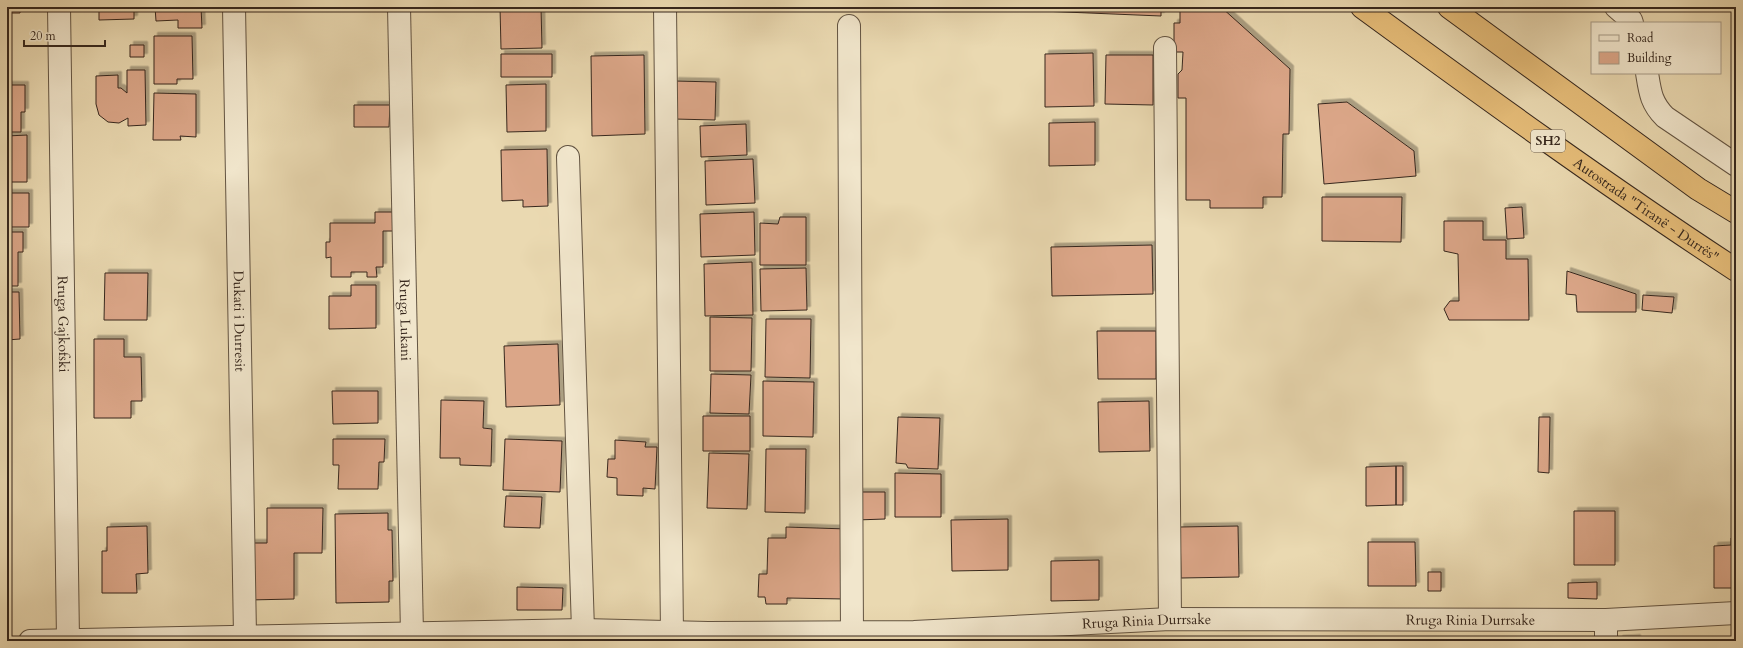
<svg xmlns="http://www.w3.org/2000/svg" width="1743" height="648" viewBox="0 0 1743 648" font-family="Cardo,serif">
<defs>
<filter id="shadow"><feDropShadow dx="3.5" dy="-3.5" stdDeviation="0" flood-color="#0004"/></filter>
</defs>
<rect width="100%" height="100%" fill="#ead9b1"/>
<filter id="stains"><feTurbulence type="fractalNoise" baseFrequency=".005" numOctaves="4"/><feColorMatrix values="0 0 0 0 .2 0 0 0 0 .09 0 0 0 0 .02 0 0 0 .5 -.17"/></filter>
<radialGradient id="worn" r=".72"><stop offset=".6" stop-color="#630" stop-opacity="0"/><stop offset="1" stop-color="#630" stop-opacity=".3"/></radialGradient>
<!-- building -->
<path fill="#dba688" stroke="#36271d" filter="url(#shadow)" d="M7,7H20V13H7Z
M99,7H134V19L99,20Z
M155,7H201L202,28H178V20L156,21Z
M324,7H376V8L324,9Z
M500,7H541L542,48L501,49Z
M1041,7H1161V16L1041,11Z
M1180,7H1221L1290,69L1289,134H1283L1282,197H1263V208H1210V200H1186V98H1178V74L1182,70L1183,52H1174V23H1180Z
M154,36H192L193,79H177V84H154Z
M130,45H144V57H130Z
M1093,53L1094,106L1045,107V54Z
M501,54H552V77H501Z
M644,55L645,134L592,136L591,56Z
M1106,55H1153V105L1105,104Z
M127,70H145L146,125L128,126V118L119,123L108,122L99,115L96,104V76L118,75V88H121L127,93Z
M675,81L716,82L715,120L674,119Z
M546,84V131L507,132L506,85Z
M7,85H25V112H21V132H7Z
M154,93L196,94V137L180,136L181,140H153Z
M1347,102L1414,151L1416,176L1324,184L1318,104Z
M354,105H390L389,127H354Z
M1095,122V165L1049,166V123Z
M746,124L747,155L701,157L700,126Z
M27,135V182H8L7,187V136Z
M547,149L548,206L523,207V200L502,201L501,150Z
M753,159L755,203L706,205L705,161Z
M7,193H29V227H7Z
M1322,197H1402L1401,242L1322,241Z
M1522,207L1524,238L1507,239L1505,208Z
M375,212H393L394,231H383V267H376L377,277H367V272H351V277H331V257L326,258V242H330V223H375Z
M754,212L755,255L701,257L700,214Z
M780,217H806V265H760V223L778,224Z
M1444,221H1483V240H1506V259H1528L1529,320H1449L1444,309L1450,301H1459L1458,254L1444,251Z
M7,232H23V252H18V286H7Z
M1152,245L1153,294L1052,296L1051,247Z
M752,262L753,315L705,316L704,264Z
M806,268L807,310L761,311L760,269Z
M1567,271L1636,294V312H1577L1576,295L1566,294Z
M105,273H148L147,320H104Z
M351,285H376V328L329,329V296H351Z
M7,292H19L20,339L7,340Z
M1643,295L1674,297L1672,313L1642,310Z
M710,317L752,318L751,371H710Z
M766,319H811L810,378L765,377Z
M1097,331H1156V379H1098Z
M94,339H124V357H141L142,401H131V418H94Z
M558,344L560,405L506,407L504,346Z
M711,374L751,375L749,414L710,413Z
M763,381L814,382L813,437L763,436Z
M332,391H378V423L333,424Z
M441,400L484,401L483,428L492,429L491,466L460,465V458H440Z
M1149,401L1150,451L1099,452L1098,402Z
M703,416H750V451H703Z
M898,417L940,418L938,469L908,468L906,464L896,463Z
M1539,417H1550L1549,473L1538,472Z
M333,439H385L384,462H379L378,489H338L339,465H333Z
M505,439L562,441L560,492L503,490Z
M615,440L646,442L645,447H657L655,489L643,488V496L617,495V478L607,477L608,459H615Z
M766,449H806L805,513L765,512Z
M709,453L749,454L747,509L707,508Z
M1396,466H1403V505H1396Z
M1396,466V505L1366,506V467Z
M895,473L941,474V517H895Z
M856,492H885V519L856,520Z
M506,496L542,497L540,528L504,527Z
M267,508H323L322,553H294V599L248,600L249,543H267Z
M1574,511H1615V565H1574Z
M388,513V530H392L393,581H389V602L336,603L335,514Z
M1008,519V570L952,571L951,520Z
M147,526L148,573L136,574L137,593H102V551H107V527Z
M1238,526L1239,577L1181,578L1180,527Z
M786,527L847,529L845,599L787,598V604H766L765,597H758L759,574H767L768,538H786Z
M1731,538H1736V596H1733V588H1714V546L1731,545Z
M1368,542H1415L1416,586H1368Z
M1099,560V600L1051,601V561Z
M1428,572H1441V591H1428Z
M1597,582V599L1568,598V583Z
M517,587L563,588L562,610H517Z
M1637,638V641H1619V639Z"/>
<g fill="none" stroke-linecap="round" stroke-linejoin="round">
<!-- minor casing -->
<g stroke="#635442" stroke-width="24">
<g id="minor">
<path id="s1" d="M59,7L68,640"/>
<path id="s2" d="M234,7L245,635"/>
<path id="s3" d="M399,7L412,634"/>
<path d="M665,7L672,633"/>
<path d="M1616,7L1631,20L1632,23"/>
<path d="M849,26L852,633"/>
<path d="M1165,48L1170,619"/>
<path d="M1647,73C1650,92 1651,103 1665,117L1736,165"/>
<path d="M568,157L583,630"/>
<path id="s4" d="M30,641L583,630L708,633L914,632L1170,619L1606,620L1736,613"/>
<path d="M1606,641V620"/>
</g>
</g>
<!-- highway casing -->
<g stroke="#36271d" stroke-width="24">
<g id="highway">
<path id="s5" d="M1362,7C1485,97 1609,187 1736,270"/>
<path d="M1449,7L1698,189L1736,212"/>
</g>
</g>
<!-- minor -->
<use href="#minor" stroke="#f1e6cc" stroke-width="22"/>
<!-- highway -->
<use href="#highway" stroke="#e5bc78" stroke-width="22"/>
</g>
<g text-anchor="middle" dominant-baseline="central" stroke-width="3" stroke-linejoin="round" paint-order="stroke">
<!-- shield labels -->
<rect fill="#f1e6cc" stroke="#6e6052" stroke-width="1" x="1531" y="130" width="34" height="22" rx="3"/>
<g font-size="13" font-weight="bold" fill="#36271d">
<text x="1548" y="141">SH2</text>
</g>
<!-- street labels -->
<g font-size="14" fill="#36271d" stroke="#f1e6cc">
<text stroke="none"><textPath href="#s5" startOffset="349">Autostrada "Tiranë - Durrës"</textPath></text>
<text stroke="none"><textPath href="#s3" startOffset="313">Rruga Lukani</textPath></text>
<text stroke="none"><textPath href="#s2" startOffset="314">Dukati i Durresit</textPath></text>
<text stroke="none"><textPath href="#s1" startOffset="317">Rruga Gajkofski</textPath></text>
<text stroke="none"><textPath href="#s4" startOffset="1441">Rruga Rinia Durrsake</textPath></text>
<text stroke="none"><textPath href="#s4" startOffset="1117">Rruga Rinia Durrsake</textPath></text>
</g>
</g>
<!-- margin -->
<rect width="1743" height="648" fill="none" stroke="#ead9b1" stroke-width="24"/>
<rect x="8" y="8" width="1727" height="632" fill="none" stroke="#36271d" stroke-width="2"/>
<rect x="12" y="12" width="1719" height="624" fill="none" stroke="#36271d"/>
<!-- legend -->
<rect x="1591" y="22" width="130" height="52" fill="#f1e6cc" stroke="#a69a86"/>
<rect x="1599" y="35" width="20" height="6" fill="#f1e6cc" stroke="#a69a86"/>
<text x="1627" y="42" font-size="12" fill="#36271d">Road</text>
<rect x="1599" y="52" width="20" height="12" fill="#dba688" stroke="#a69a86"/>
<text x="1627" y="62" font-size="12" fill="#36271d">Building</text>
<!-- scale -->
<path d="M24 40v6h81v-6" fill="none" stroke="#36271d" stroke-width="2"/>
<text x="30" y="40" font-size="12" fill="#36271d" stroke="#f1e6cc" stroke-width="3" paint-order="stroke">20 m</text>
<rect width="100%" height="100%" filter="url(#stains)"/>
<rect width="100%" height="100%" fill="url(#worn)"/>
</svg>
